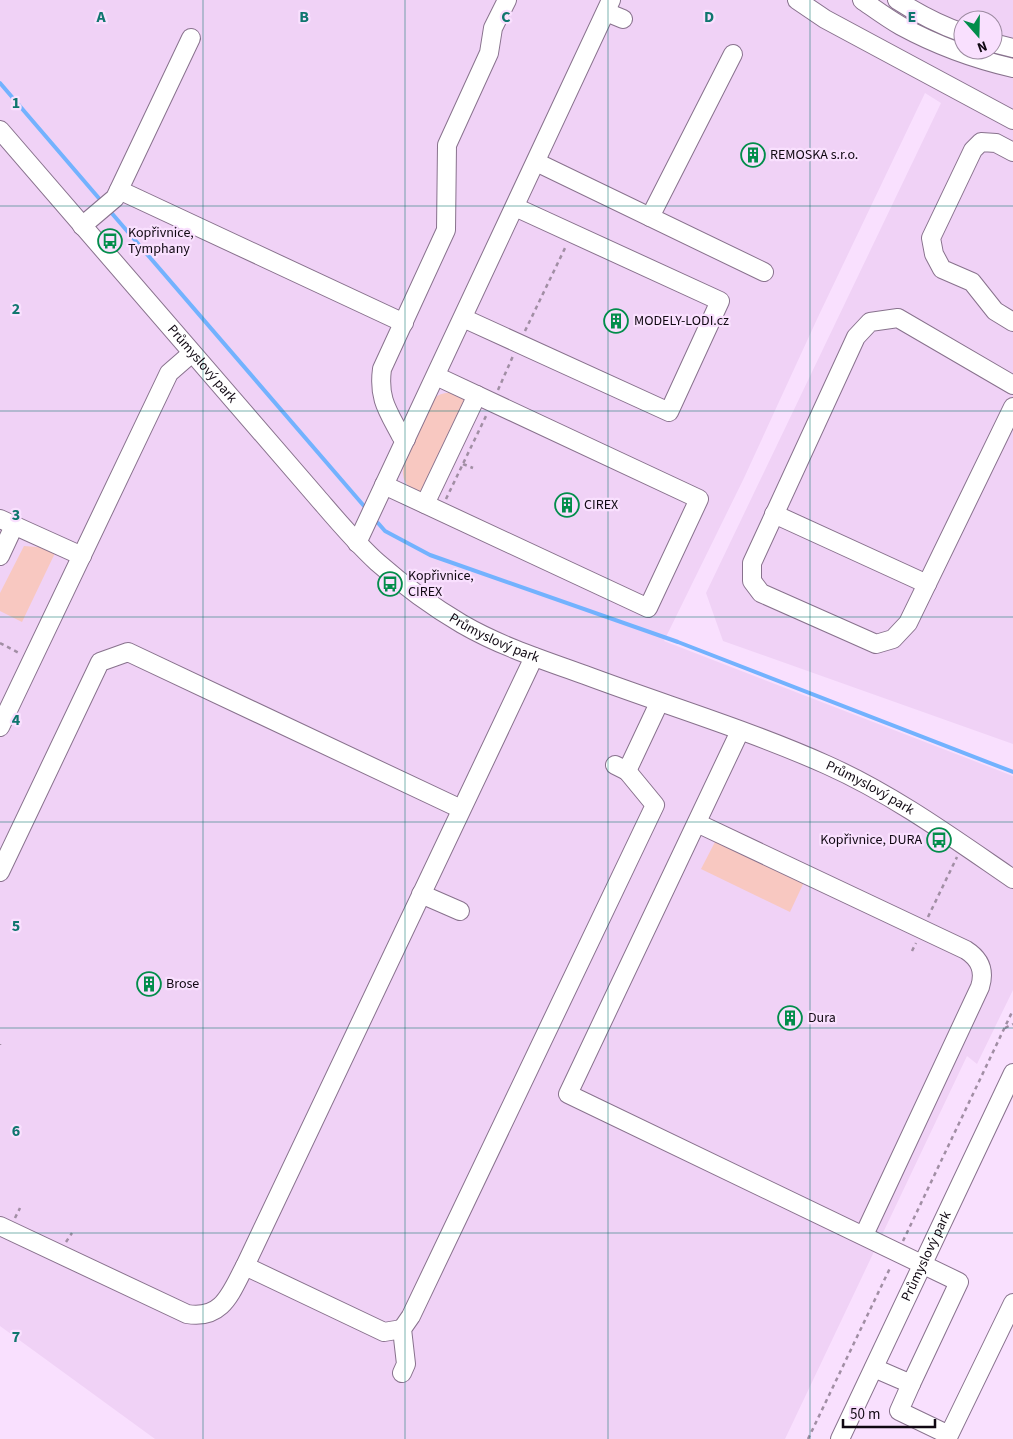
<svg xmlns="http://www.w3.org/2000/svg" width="1013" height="1439" viewBox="0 0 1013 1439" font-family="'Source Sans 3',sans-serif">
<rect width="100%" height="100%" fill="#f9e0fe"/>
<!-- built -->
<path fill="#f0d2f6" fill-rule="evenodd" d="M0,0H1013V744L723,641L706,593L941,103L925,93L818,317L744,478L664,641L1013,776V990L977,1064L967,1056L785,1439H155L0,1326ZM963,20H993V50H963Z"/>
<!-- green -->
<path fill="#f8c8c1" d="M452,392L468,401L423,495C413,491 404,486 403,474C401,462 428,404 437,396C442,393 447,393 452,392Z
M24,546L50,548L56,551L22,622L0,611V593Z
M716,840L805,880L790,912L701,869Z"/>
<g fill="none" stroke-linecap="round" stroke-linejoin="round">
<!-- stream -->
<path stroke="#73b2fe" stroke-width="4" d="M0,83L103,203
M109,210L364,506
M378,523L385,531L430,555L678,642L1013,772"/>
<!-- minor casing -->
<g stroke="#88728d" stroke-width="20">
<g id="minor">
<path d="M797,0L825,19L1013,120"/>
<path d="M862,0C875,9 887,18 901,26C936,45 974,59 1013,68"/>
<path d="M897,0C917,13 940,25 963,33"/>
<path d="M606,12L623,19"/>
<path d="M993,43L1013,48"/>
<path id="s1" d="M0,130L317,497C336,519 355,542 377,562C402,584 433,607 462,624C500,646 543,660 585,675C665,705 749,730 827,765C894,795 953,838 1013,879"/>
<path d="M1013,152L996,143L981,142L973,150L931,238L934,254L942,269L972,282L995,311L1013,322"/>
<path d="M536,162L764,272"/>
<path d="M119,190L404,323"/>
<path d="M650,217L733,54"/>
<path d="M82,226L115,198L191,38"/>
<path d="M463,318L669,412L720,301L515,207"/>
<path d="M1013,385L898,318L870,322L856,337L752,563V581L761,593L876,644L893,639L908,623L1013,407"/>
<path d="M406,439L401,436C388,411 378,399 382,369L446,230L447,145L489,53L493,28L507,0"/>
<path d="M384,485L648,608L699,499L436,376"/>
<path d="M425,504L477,395"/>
<path d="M774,514L927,584"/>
<path d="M0,519L82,556"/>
<path d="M357,543L611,0"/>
<path d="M0,556L14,526"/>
<path d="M0,727L169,373L192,353"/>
<path d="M740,731L568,1094L959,1282L911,1384L874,1368"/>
<path d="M615,765L627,771L659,703"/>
<path d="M697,823L966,950C980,959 985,971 980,987L864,1235"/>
<path d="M0,872L100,662L128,652L461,809"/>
<path d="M421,894L460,911"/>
<path d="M0,1226L187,1314C223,1320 231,1292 245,1266L534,657"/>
<path d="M245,1266L384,1332L402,1329"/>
<path d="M402,1373L406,1364L402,1329L411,1316L655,805L627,771"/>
<path d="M911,1384L899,1411L949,1435L1013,1303"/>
<path id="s2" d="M840,1439L1013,1073"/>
</g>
</g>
<!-- path -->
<path stroke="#a18ea4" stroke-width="2.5" stroke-dasharray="4 4" stroke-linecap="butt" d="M525,331L566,246
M498,390L513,356
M463,464L473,468
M446,499L486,416
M0,643L19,653
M928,917L957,857
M912,951L916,943
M1005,1028L1013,1024
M0,1044V1045
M15,1218L20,1208
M903,1241L1013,1010
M66,1242L72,1233
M808,1439L891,1266"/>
<!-- minor -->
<use href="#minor" stroke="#fff" stroke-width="18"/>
</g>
<!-- grid -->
<path fill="none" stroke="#0f766e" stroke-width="1" stroke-opacity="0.55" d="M203,0V1439M405,0V1439M608,0V1439M810,0V1439M0,206H1013M0,411H1013M0,617H1013M0,822H1013M0,1028H1013M0,1233H1013"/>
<!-- icons -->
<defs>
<g id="building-ring" transform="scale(1.25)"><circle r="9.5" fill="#f9e0fe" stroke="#028d4b" stroke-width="1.5"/><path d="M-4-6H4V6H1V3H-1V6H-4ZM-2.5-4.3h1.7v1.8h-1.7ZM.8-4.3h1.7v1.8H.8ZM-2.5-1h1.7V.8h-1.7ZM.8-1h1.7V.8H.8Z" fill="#028d4b"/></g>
<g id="bus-ring" transform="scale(1.25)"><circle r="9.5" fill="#f9e0fe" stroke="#028d4b" stroke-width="1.5"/><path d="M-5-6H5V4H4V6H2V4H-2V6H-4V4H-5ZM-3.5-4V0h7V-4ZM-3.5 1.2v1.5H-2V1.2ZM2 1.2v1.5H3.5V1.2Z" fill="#028d4b"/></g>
</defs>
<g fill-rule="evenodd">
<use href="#building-ring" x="753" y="155"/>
<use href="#bus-ring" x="110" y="241"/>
<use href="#building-ring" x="616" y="321"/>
<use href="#building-ring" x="567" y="505"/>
<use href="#bus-ring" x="390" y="584"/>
<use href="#bus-ring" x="939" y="840"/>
<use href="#building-ring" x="149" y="984"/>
<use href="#building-ring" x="790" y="1018"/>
</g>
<g text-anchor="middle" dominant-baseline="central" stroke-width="4.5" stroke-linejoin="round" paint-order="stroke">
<!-- poi labels -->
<g font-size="14" fill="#100812" stroke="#f9e0fe" text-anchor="start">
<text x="770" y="155">REMOSKA s.r.o.</text>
<text x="128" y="233">Kopřivnice,<tspan x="128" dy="16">Tymphany</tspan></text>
<text x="634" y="321">MODELY-LODI.cz</text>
<text x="584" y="505">CIREX</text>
<text x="408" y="576">Kopřivnice,<tspan x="408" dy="16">CIREX</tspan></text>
<text x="922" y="840" text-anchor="end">Kopřivnice, DURA</text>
<text x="166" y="984">Brose</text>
<text x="808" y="1018">Dura</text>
</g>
<!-- street labels -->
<g font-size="14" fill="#100812" stroke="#f9e0fe">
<text stroke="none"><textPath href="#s1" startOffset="309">Průmyslový park</textPath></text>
<text stroke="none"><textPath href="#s1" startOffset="714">Průmyslový park</textPath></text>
<text stroke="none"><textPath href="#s1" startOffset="1119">Průmyslový park</textPath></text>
<text stroke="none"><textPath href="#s2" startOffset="202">Průmyslový park</textPath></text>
</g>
</g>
<g font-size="16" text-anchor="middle" font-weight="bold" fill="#0f766e" stroke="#f9e0fe" stroke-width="4.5" stroke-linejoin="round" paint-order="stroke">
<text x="101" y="22">A</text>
<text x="304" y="22">B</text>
<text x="506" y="22">C</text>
<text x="709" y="22">D</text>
<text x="912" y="22">E</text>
<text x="16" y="108">1</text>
<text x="16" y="314">2</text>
<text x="16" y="520">3</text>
<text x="16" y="725">4</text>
<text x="16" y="931">5</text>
<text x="16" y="1136">6</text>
<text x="16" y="1342">7</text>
</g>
<!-- north arrow -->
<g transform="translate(978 35) rotate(160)"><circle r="24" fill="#f9e0fe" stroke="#9c8aa0"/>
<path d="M0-4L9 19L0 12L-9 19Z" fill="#028d4b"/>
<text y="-8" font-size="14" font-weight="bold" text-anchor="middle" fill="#100812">N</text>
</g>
<!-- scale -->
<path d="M843 1419v8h92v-8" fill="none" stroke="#100812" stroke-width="2.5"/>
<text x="850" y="1419" font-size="15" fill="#100812" stroke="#f9e0fe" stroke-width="4" paint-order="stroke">50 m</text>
</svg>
